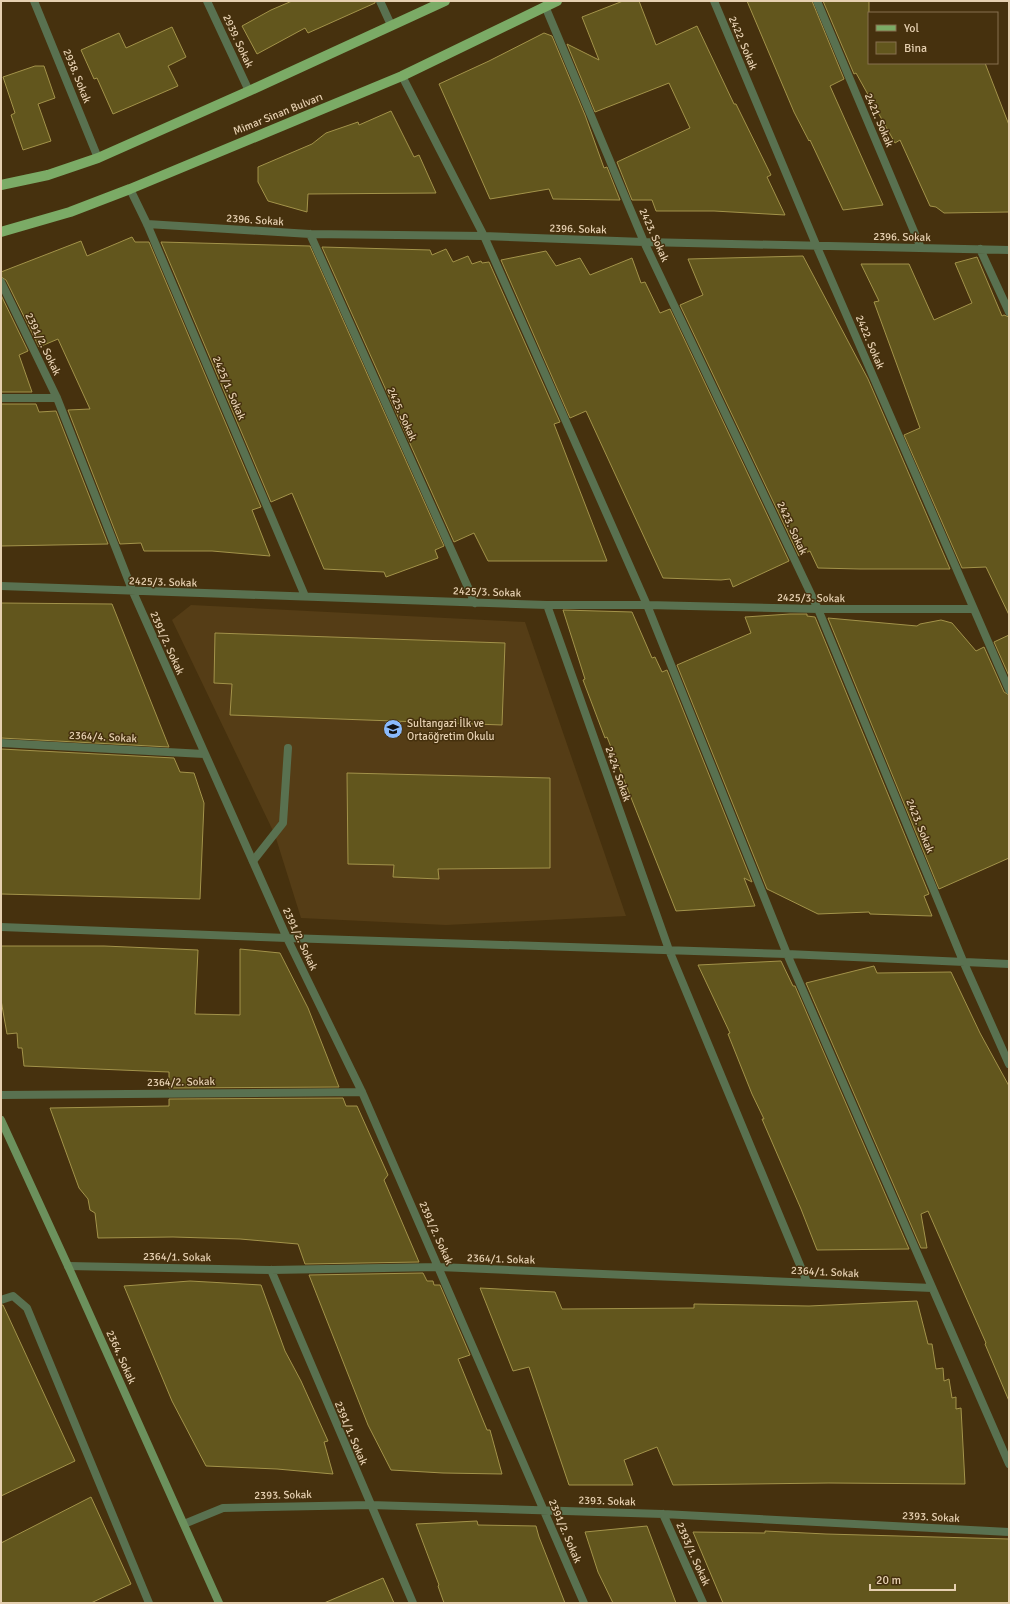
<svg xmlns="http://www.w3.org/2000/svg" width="1010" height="1604" viewBox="0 0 1010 1604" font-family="Signika,sans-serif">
<rect width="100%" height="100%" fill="#46310e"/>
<!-- built -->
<path fill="#553d16" d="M191,605L525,622L626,916L446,925L301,918L275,835L172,620Z"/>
<!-- building -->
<path fill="#62561d" stroke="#a3934a" d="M292,1H375V3L308,33L305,28L257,54L242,26L271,10Z
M623,1H639L656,45L697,26L734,104H736L771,175L767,177L785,215L714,211H656L652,200H632L617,162L690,128L669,83L595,112L567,44L599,60L582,17Z
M747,1H812L844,79L830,86L883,205L843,210L810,140L809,141L794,112Z
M823,1H869V63H985L1009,125V212L944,213L936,207L930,206L900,140L895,143L856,73L854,74Z
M172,27L186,57L168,66L178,86L113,114L97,78L94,79L81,50L119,33L126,48Z
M544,33L552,36L585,115L604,168L607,167L620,200L553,199L549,189L490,199L479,174L439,84L489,61Z
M35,66H44L55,98L38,104L51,141L23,150L11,115L15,113L3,77Z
M391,111L414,157L419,155L436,193L308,194L307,212L268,201L258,182V167L312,144L326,133L358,122L359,125Z
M132,237L135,242H149L261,507L252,510L270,556L212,551H144L141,543L120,544L68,410L90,409L58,339L39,347L6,280L1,277V272L81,241L87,256Z
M161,242L310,246L444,546L435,550L438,558L386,577L384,572L324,569L292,493L271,502Z
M322,247L430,250L432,255L446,249L453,262L468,256L472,264L481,261L482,263L489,262L560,422L554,424L607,561H488L474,533L454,542Z
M546,251L556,266L580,258L590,275L632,258L641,283L645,282L660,313L670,309L789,561L733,587L730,579L721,580L663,578L586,411L570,418L501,260Z
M803,256L868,379L950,569H860L818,568L810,551L799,556L680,305L703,295L688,259Z
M977,257L1002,316L1004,315L1009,317V615L986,567L962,568L904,435L920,428L874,302L879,301L861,264H909L934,320L972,303L955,263Z
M1,295L28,351L19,355L32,392H1Z
M1,404H36L39,412L56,411L108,544L1,546Z
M1,603L112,604L169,747L1,738Z
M563,610L632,612L652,658L655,657L662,672L667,670L752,882L744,878L755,906L676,911L607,737L605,738L583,680L585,679Z
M790,614H807V616L815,617L929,894L924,896L932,916L870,914L869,912L818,914L767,889L677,665L751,633L745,617Z
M828,618L917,626L920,624L941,620L952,623L976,651L984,647L1004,692L1009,695V858L939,889Z
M215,633L505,643L502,725L230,715L232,684L214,683Z
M1009,635V676L994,642Z
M1,749L174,758L180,772L194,773L204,803L200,899L1,894Z
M347,773L550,778V868L438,869L439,879L393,877L394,865L348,864Z
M1,946H104L198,950L195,1014L240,1015V949L280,953L308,1008L339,1087L169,1088V1072L24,1066L22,1048H18L17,1033L7,1034L1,1000Z
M781,961L793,986H795L909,1249L817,1250L801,1209L762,1119H764L752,1094L728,1034L730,1033L698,965Z
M874,966L877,973L951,972L980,1033L1009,1086V1401L985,1344L986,1343L928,1211L921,1214L927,1248H921L806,983Z
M343,1098L346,1106H357L388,1175L384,1180L419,1262L305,1264L298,1244L240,1239L173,1237L98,1238L95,1213L90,1210L88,1199L79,1188L50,1108L169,1106V1099Z
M423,1273L427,1281H433L434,1285H440L470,1355L458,1359L487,1430H490L502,1474L443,1473L391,1470L368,1425L309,1275Z
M190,1281L261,1285L285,1351L301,1381L328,1441L324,1442L333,1474L277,1469L206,1466L172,1401L124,1286Z
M480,1288L555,1292L562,1309L694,1308V1304L809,1306L917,1301L928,1344H932L936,1369L943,1368L944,1381L949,1379L952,1398L956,1397V1409L961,1408L965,1484L829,1483L673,1485L657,1447L624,1460L633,1485H569L529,1367L513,1371Z
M1,1305H3L75,1461L1,1496Z
M91,1497L131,1584L91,1603H1V1543Z
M477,1521L478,1525L536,1526L539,1537L565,1603H444L438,1586L439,1585L416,1524Z
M647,1526L676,1603H613L598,1572L585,1532Z
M765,1531L826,1534L1009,1539V1603H723L693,1532L765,1533Z
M383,1578L394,1603H324Z"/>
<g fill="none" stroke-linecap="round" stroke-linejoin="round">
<!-- lane -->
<path stroke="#597150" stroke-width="8" d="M253,861L283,823L288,748
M1,1300L13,1296L27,1308L149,1603"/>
<!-- street -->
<path stroke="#597150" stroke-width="8" d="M34,1L98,158
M207,1L249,91
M380,1L391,25
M714,1L817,247L1009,690
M817,1L921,248
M545,6L644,242L818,609L963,961L1009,1064
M402,76L484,236L647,605L787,954L1009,1464
M130,189L147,224L305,596
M147,224L310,234L484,236L644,242L1009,250
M310,234L475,603
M980,249L1009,312
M1,282L57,398L133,592L287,938L362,1092L584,1603
M1,398H57
M1,586L547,605H647L818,609H973
M547,605L669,950L807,1282
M1,743L204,754
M1,927L287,938L787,954L1009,964
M1,1095L362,1092
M68,1266L271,1270L439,1267L932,1288
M271,1270L413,1603
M663,1514L703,1603
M184,1524L223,1508L370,1505L663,1514L1009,1532"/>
<!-- secondary -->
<path stroke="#6c915d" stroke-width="8" d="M1,1120L68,1266L219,1603"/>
<!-- primary -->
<path stroke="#7bab66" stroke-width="10" d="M1,185L48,175L98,158L249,91L445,1
M1,232L70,212L130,189L402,76L557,1"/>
</g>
<!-- icons -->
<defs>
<g id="school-disc" transform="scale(1)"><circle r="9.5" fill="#8abafc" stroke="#46310e"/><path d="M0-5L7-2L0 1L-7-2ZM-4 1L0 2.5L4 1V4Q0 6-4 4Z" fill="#111"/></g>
</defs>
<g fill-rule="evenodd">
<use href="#school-disc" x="393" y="729"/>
</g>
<g text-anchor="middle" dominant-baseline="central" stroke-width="3" stroke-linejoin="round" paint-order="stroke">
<!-- street labels -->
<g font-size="11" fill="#e6d0b1" stroke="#46310e">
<text transform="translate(238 41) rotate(65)">2939. Sokak</text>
<text transform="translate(743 43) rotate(67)">2422. Sokak</text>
<text transform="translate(77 76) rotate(68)">2938. Sokak</text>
<text transform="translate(278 114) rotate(-22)">Mimar Sinan Bulvarı</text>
<text transform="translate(879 120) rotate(67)">2421. Sokak</text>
<text transform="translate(255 220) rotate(4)">2396. Sokak</text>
<text transform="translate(578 229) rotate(2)">2396. Sokak</text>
<text transform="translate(654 235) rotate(66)">2423. Sokak</text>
<text transform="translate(902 237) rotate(1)">2396. Sokak</text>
<text transform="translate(870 342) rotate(67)">2422. Sokak</text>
<text transform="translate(43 344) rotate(64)">2391/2. Sokak</text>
<text transform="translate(229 388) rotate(67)">2425/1. Sokak</text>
<text transform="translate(402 414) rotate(66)">2425. Sokak</text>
<text transform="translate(792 528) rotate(65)">2423. Sokak</text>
<text transform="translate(163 582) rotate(2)">2425/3. Sokak</text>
<text transform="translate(487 592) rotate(2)">2425/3. Sokak</text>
<text transform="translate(811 598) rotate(1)">2425/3. Sokak</text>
<text transform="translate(167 643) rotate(66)">2391/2. Sokak</text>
<text transform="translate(103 737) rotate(3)">2364/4. Sokak</text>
<text transform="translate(618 774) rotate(71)">2424. Sokak</text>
<text transform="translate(920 826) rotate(68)">2423. Sokak</text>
<text transform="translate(300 939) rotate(65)">2391/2. Sokak</text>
<text transform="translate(181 1082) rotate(-1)">2364/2. Sokak</text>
<text transform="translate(436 1233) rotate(66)">2391/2. Sokak</text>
<text transform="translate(177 1257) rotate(1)">2364/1. Sokak</text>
<text transform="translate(501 1259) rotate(2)">2364/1. Sokak</text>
<text transform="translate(825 1272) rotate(3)">2364/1. Sokak</text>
<text transform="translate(121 1357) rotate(66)">2364. Sokak</text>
<text transform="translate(351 1433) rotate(67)">2391/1. Sokak</text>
<text transform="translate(283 1495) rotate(-1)">2393. Sokak</text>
<text transform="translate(607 1501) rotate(2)">2393. Sokak</text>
<text transform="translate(931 1517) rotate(3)">2393. Sokak</text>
<text transform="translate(565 1531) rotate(67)">2391/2. Sokak</text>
<text transform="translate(693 1554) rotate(66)">2393/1. Sokak</text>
</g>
<!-- poi labels -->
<g font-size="11" fill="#e6d0b1" stroke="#46310e" text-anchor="start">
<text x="407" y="723">Sultangazi İlk ve<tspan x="407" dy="13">Ortaöğretim Okulu</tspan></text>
</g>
</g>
<!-- border -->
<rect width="1010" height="1604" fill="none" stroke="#e6d0b1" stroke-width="4"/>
<!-- legend -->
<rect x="868" y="12" width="130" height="52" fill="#46310e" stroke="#86714f"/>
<rect x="876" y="25" width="20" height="6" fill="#7bab66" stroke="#86714f"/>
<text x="904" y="32" font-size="12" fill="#e6d0b1">Yol</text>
<rect x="876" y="42" width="20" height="12" fill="#62561d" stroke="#86714f"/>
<text x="904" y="52" font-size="12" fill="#e6d0b1">Bina</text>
<!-- scale -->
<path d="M870 1584v6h85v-6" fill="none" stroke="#e6d0b1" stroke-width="2"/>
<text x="876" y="1584" font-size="12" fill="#e6d0b1" stroke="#46310e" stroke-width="3" paint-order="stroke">20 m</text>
</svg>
